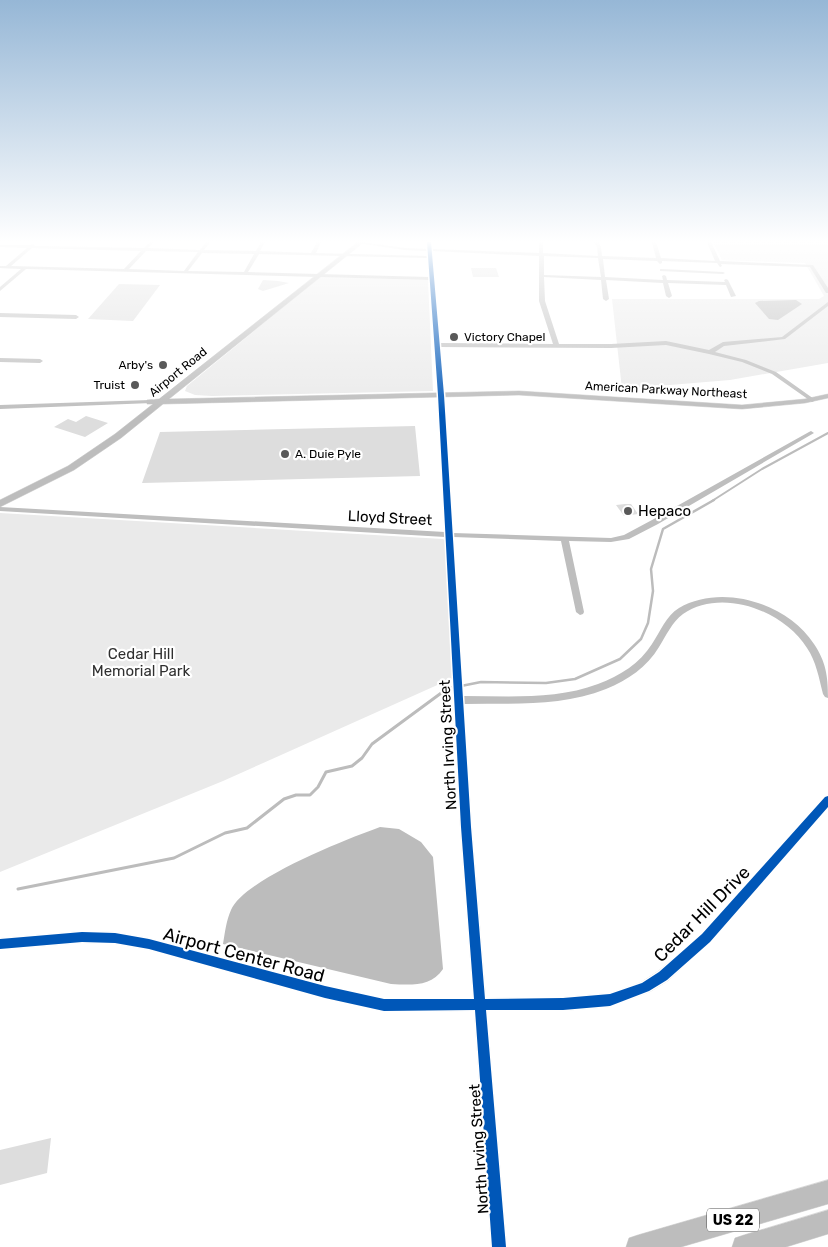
<svg xmlns="http://www.w3.org/2000/svg" width="828" height="1247" viewBox="0 0 828 1247" font-family="Rubik,sans-serif">
<rect width="100%" height="100%" fill="#fff"/>
<!-- green -->
<path fill="#eaeaea" d="M713,242H828V363L730,380L622,389L612,299H819L824,296L805,263L722,260Z
M320,277L428,280L433,391L212,396L195,395L185,391L187,386Z
M0,513L443,539L447,542L453,678L223,781L0,872Z"/>
<!-- water -->
<path fill="#bcbcbc" d="M796,300L802,304L778,320L769,319L755,303L759,301Z
M380,827L399,829L421,842L433,857L443,969C431,987 411,985 391,984L223,944C225,933 226,921 231,910C244,879 347,839 380,827Z"/>
<g fill="none" stroke-linecap="round" stroke-linejoin="round">
<!-- stream-far2 -->
<path stroke="#bcbcbc" stroke-width="2" d="M712,501L762,469L828,433"/>
<!-- stream-far1 -->
<path stroke="#bcbcbc" stroke-width="2.5" d="M461,686L481,682L546,683L575,679L620,659L641,639L648,623L653,591L651,569L663,529L714,500
M446,689L455,687"/>
<!-- stream -->
<path stroke="#bcbcbc" stroke-width="3" d="M18,889L174,858L225,833L247,828L284,799L296,795H310L318,787L326,772L352,766L362,758L372,744L448,688"/>
</g>
<!-- building -->
<path fill="#ddd" d="M471,268H496L499,277H473Z
M263,280L278,281L289,283L263,291L258,289Z
M119,284L160,285L133,321L88,319Z
M86,416L108,423L85,437L54,427L68,419L76,422Z
M415,426L420,476L142,483L160,432Z
M625,504H631L638,514L624,516L616,505Z
M51,1138L47,1173L0,1185V1150Z"/>
<g fill="none" stroke-linecap="round" stroke-linejoin="round">
<!-- major casing -->
<g stroke="#dbdbdb" stroke-width="1">
<path id="major" d="M358,242H364L169,399L519,391L742,405L805,399L828,394V398L805,403L742,409L519,395L163,404L121,438L74,470L0,507V500L68,466L115,434L153,404H147V400L159,399Z"/>
</g>
<!-- highway casing -->
<g stroke="#dbdbdb" stroke-width="1">
<path id="highway" d="M828,1180V1204L681,1247H626L629,1238L638,1235Z
M828,1210V1234L786,1247H732L735,1238L744,1235Z"/>
</g>
<!-- minor -->
<path fill="#bebebe" fill-rule="evenodd" d="M150,242H154L148,248L200,250L206,242H210L204,250L256,251L261,242H265L260,251L311,253L317,242H321L316,253L428,256L427,251L405,250L357,243L361,242L405,248L427,249V242H431L432,249L539,253V242H543V253L598,256L597,247L594,242H598L601,247L602,256L656,258L652,242H656L661,258L715,261L707,242H711L720,261L813,265L828,288V293H826L810,267L721,264L722,266L720,267L717,263L662,261V263L660,264L657,261L603,259L605,277L663,280L662,276L664,275L666,276L667,280L725,282L724,280L726,279L728,280L736,296L731,297L726,285L668,283L672,296L669,298L666,296L663,283L606,280L609,299L606,301L603,299L601,280L544,277L545,301L559,344H611L666,341L709,350L723,342L782,337L828,302V306L785,339L724,346L715,352L746,360L776,372L814,399V401L812,402L772,374L742,362L709,354L666,345L611,348L440,347L453,533L611,538L624,535L652,520L809,432L811,431L814,433L658,524L629,539L611,542L569,541L584,612L583,614L580,615L576,612L561,541L453,537L463,696C508,696 556,700 598,684C620,676 640,663 652,644C660,632 666,616 679,608C722,583 787,603 814,644C826,662 828,676 828,698L825,697L823,694C819,678 816,661 807,648C784,611 722,587 683,614C672,622 666,636 659,647C647,667 628,680 606,689C561,707 512,703 464,704L472,827L486,998L563,997L610,993L641,982L658,971L702,934L824,797L828,795V808L710,942L668,981L650,992L610,1007L563,1011H487L507,1247H491L474,1011L384,1012L325,998L149,950L115,944L82,943L0,950V938L82,931L115,932L149,938L325,986L384,998H473L460,827L445,537L0,511V507L445,532L438,395L430,280L26,269L0,291V287L21,269L0,268V266H6L27,248L0,247V245H30L33,244L35,246L144,248ZM32,248L141,251L124,269L11,266ZM146,251L198,252L184,271L129,269ZM432,251L539,256V301L553,344L440,343ZM202,253L254,254L244,272L188,271ZM259,254L428,258L429,277L248,272ZM544,256L598,258L601,277L544,275Z
M662,269L723,272L725,273L723,274L660,271V269Z
M0,313L76,315L79,317L76,319L0,317Z
M0,358L40,359L43,361L40,363L0,362Z
M150,400L152,401V403L0,409V405Z"/>
<!-- major -->
<use href="#major" fill="#bdbdbd" fill-rule="evenodd"/>
<!-- highway -->
<use href="#highway" fill="#bdbdbd" fill-rule="evenodd"/>
<!-- cycleway casing -->
<g stroke="#fff" stroke-width="3">
<path id="cycleway" d="M427,242H431L444,395L471,827L485,999L563,998L610,994L642,983L659,972L702,934L825,797L828,796V807L710,942L667,980L649,991L610,1006L563,1010H486L506,1247H492L475,1010L384,1011L325,998L149,949L115,943L82,942L0,949V939L82,932L115,933L149,939L325,986L384,999H474L461,827L438,395Z"/>
</g>
<!-- cycleway -->
<use href="#cycleway" fill="#0057b8" fill-rule="evenodd"/>
</g>
<!-- sky -->
<linearGradient id="sky" x2="0" y2="1"><stop stop-color="#96b7d6"/><stop offset="0.58" stop-color="#fff"/><stop offset="1" stop-color="#fff" stop-opacity="0"/></linearGradient>
<rect width="828" height="416" fill="url(#sky)"/>
<!-- markers -->
<g fill="#595959" stroke="#fff" stroke-width="2">
<circle cx="454" cy="337" r="5"/>
<circle cx="163" cy="365" r="5"/>
<circle cx="135" cy="385" r="5"/>
<circle cx="285" cy="454" r="5"/>
<circle cx="628" cy="511" r="5"/>
</g>
<g text-anchor="middle" dominant-baseline="central" stroke-width="4.5" stroke-linejoin="round" paint-order="stroke">
<!-- far-poi labels -->
<g font-size="12" fill="#000" stroke="#fff" text-anchor="start">
<text x="464" y="337">Victory Chapel</text>
<text x="153" y="365" text-anchor="end">Arby's</text>
<text x="125" y="385" text-anchor="end">Truist</text>
<text x="295" y="454">A. Duie Pyle</text>
</g>
<!-- far-street labels -->
<g font-size="12" fill="#000" stroke="#fff">
<text transform="translate(178 372) rotate(-39)">Airport Road</text>
<text transform="translate(666 390) rotate(3)">American Parkway Northeast</text>
</g>
<!-- shield labels -->
<rect fill="#fff" stroke="#4c4c4c" stroke-width="1" x="707" y="1208.5" width="52" height="23" rx="4"/>
<g font-size="14" font-weight="bold" fill="#000">
<text x="733" y="1220">US 22</text>
</g>
<!-- poi labels -->
<g font-size="15" fill="#000" stroke="#fff" text-anchor="start">
<text x="638" y="511">Hepaco</text>
</g>
<!-- street labels -->
<g font-size="15" fill="#000" stroke="#fff">
<text transform="translate(390 518) rotate(3)">Lloyd Street</text>
<text transform="translate(448 745) rotate(-93)">North Irving Street</text>
<text transform="translate(479 1149) rotate(-94)">North Irving Street</text>
</g>
<!-- park labels -->
<g font-size="15" fill="#303030" stroke="#fff">
<text x="141" y="654">Cedar Hill<tspan x="141" dy="17">Memorial Park</tspan></text>
</g>
<!-- near-street labels -->
<g font-size="18" fill="#000" stroke="#fff">
<text transform="translate(702 914) rotate(-45)">Cedar Hill Drive</text>
<text transform="translate(244 955) rotate(15)">Airport Center Road</text>
</g>
</g>
</svg>
